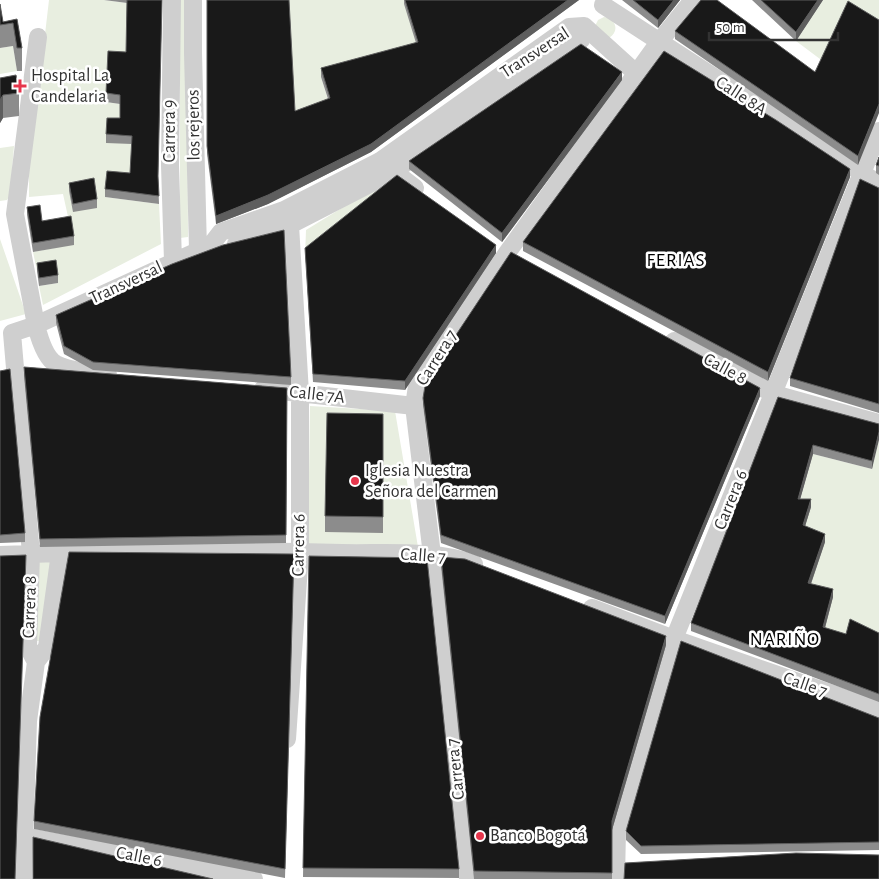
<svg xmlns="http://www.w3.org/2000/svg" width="879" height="879" viewBox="0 0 879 879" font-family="'Alegreya Sans',sans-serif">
<rect width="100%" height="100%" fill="#fff"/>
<!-- green -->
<path fill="#e8eee0" d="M49,0H104L127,3L126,61L106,102L120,104L132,144L130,182L105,197L159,204L161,244L43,305L39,286L58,283L37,271L33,252L74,244L63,194L29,197V171Z
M180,0H187L188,237L180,238Z
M287,0H410L418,51L321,77L330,106L295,119Z
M823,0H879V28L824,62L796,41Z
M604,17C616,19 620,31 609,38L595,26L598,20Z
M13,46L17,71L0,74V48Z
M14,146L10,195L7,200L0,201V148Z
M389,179L397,183L305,257L306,230Z
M0,239L26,314L0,321Z
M310,406L395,411L418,547L308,544Z
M879,440V642H846L823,635L808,592L803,533L798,507L813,454L872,469Z
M38,561H51L43,641H34Z"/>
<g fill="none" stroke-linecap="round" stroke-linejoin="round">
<!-- minor -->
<path stroke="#cfcfcf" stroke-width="18" d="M172,0L170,165L173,261
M193,0V53L198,250
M603,5L879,184
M584,26L637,74
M38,37L15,214L36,325C39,337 45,358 56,364C68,370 94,374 108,375
M380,161L415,188
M284,210L290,225L300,393V552L287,739
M236,244L290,225L393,172L581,40L584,26
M12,333L36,325L211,245L221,232L284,210L380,161L569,27L584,26
M12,333L31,554L28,647L36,662L28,721L23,879
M674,341L774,394L879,423
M263,389L414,406
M0,555C114,551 228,550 342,553C385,554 433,549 474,564
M592,608L674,639L879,710
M36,662L47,647L60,553
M24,836L254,879
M468,879L432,555L414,406L417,386L507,253L659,42L693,0
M616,879L617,830L674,639L879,131"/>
</g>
<!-- wall -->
<path fill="#8c8c8c" d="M104,0H162L158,178L159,204L105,197V189L130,173L132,144L106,143V134L120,118V104L106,102V93L126,52L127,3Z
M207,0L295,111L328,99L321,77V68L416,43L404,4V0H579L371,152L268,204L216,224L207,154Z
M622,0H680L658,28Z
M752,0H823L796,41Z
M0,4L3,22L17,19L22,48V71H17L13,46L0,48Z
M879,20L858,165L675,39V31L815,72Z
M0,78L19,93V116L3,118L0,123Z
M622,80L502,242L409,169V161Z
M879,157V175L876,173V165Z
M850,177L768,381L523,251V242Z
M69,183L97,199V208L73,212L69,191Z
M879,188V413L790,386V378Z
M27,207L42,221L74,236V245L33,252L27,215Z
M305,248L496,253L405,390L313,382Z
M37,263L58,275V283L39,286L37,271Z
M56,315L291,377V385L93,370L64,354L56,323Z
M24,367L287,388L286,543L40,547L24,376Z
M0,371L25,533V542L0,543Z
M760,396L665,624L441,543L423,406V398Z
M778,397L879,424L872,469L813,454L800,499L811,507L805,526L825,542L811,584L833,597L825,628L846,634L879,633V702L691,631V623Z
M383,414V533L325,532V516Z
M294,554L285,878L34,829V821Z
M309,556L459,869V878L303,877Z
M441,557L666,645L612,830V879H474L441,566Z
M879,718V850L641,854L626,840V831Z"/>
<!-- shaded-wall -->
<path fill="#5e5e5e" d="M568,0H579L371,152L268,204L216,224V216Z
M674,0H680L658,28V20Z
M818,0H823L796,41V32Z
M622,72V80L502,242V233Z
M3,95V118L0,123V100Z
M879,104V113L858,165V156Z
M850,169V177L768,381V372Z
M496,245V253L405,390V381Z
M760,388V396L665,624V616Z
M879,432V440L872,469V461Z
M813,445V454L798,507V499Z
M811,499V507L803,533V525Z
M825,534V542L808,592V583Z
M833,589V597L823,635V627Z
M666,636V645L612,830V879V821Z"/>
<!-- building -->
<path fill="#191919" stroke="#5e5e5e" d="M127,0H162L158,176L159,196L105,189L107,171L130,173L132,136L106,134L107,118H120V95L106,93L108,51L126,52Z
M207,0H289L295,111L330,98L321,68L418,42L405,0H568L371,144L268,195L216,216L207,146Z
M633,0H674L658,20Z
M701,0H717L815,72L848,1L879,20V104L858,156L675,31Z
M761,0H818L796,32Z
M0,4L3,22L17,19L22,48H17L13,23L0,25Z
M581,44L622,72L502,233L409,161Z
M664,51L776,120L850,169L768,372L523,242Z
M16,75L19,93L3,95L0,100V78Z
M879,157V166L876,165Z
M397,175L496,245L405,381L313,374L305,248Z
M94,178L97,199L73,204L69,183Z
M860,179L879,188V404L790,378Z
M40,205L42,221L71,216L74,236L33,243L27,207Z
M284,230L291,377L93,362L64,346L56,315L172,264L223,245Z
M511,252L760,388L665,616L441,535L423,398L426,380Z
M56,260L58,275L39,278L37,263Z
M24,367L287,388L286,535L40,539Z
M10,369L25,533L0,535V371Z
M778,397L879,424V432L872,461L813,445L798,499H811L803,525L825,534L808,583L833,589L823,627L846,634L850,619L879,633V694L691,623Z
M327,413L383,414V517L325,516Z
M69,552L294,554L285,869L34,821L40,717Z
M26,555L15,879H0V556Z
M309,556L427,558L459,869L303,868Z
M441,557L465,559L666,636L612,821V873L474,871Z
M681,641L879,718V842L641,846L626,831Z
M33,837L213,879H33Z
M796,853L879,855V879H624L625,863Z"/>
<!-- markers -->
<g fill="#e6364c" stroke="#fff" stroke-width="2">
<path d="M17.5 78.5h5v5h5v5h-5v5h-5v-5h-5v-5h5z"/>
<circle cx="355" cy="481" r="5"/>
<circle cx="480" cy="836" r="5"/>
</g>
<g text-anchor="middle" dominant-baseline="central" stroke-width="5" stroke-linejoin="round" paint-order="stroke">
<!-- street labels -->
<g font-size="18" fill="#323232" stroke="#fff">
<text transform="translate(535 53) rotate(-33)">Transversal</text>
<text transform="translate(741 96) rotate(33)">Calle 8A</text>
<text transform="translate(194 125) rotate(-91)">los rejeros</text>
<text transform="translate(170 131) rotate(-90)">Carrera 9</text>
<text transform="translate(126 283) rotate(-25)">Transversal</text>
<text transform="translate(437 358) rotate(-58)">Carrera 7</text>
<text transform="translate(725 369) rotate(28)">Calle 8</text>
<text transform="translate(317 395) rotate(6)">Calle 7A</text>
<text transform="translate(731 500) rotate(-68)">Carrera 6</text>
<text transform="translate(299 545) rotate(-89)">Carrera 6</text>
<text transform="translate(423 556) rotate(4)">Calle 7</text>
<text transform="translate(30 607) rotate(-88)">Carrera 8</text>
<text transform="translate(805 685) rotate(19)">Calle 7</text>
<text transform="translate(456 769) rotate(-96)">Carrera 7</text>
<text transform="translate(139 857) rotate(11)">Calle 6</text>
</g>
<!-- poi labels -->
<g font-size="18" fill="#323232" stroke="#fff" text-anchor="start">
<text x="31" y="76">Hospital La<tspan x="31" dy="21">Candelaria</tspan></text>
<text x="365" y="471">Iglesia Nuestra<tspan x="365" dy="21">Señora del Carmen</tspan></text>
<text x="490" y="836">Banco Bogotá</text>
</g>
<!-- neighbourhood labels -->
<g font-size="19" letter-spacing="1" fill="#000" stroke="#fff">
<text x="676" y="260">FERIAS</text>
<text x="785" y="639">NARIÑO</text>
</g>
</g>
<!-- scale -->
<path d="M709 32v8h129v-8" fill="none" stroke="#323232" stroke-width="2.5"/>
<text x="716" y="32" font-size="15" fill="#323232" stroke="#ffffff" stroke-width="4" paint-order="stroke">50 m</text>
</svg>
